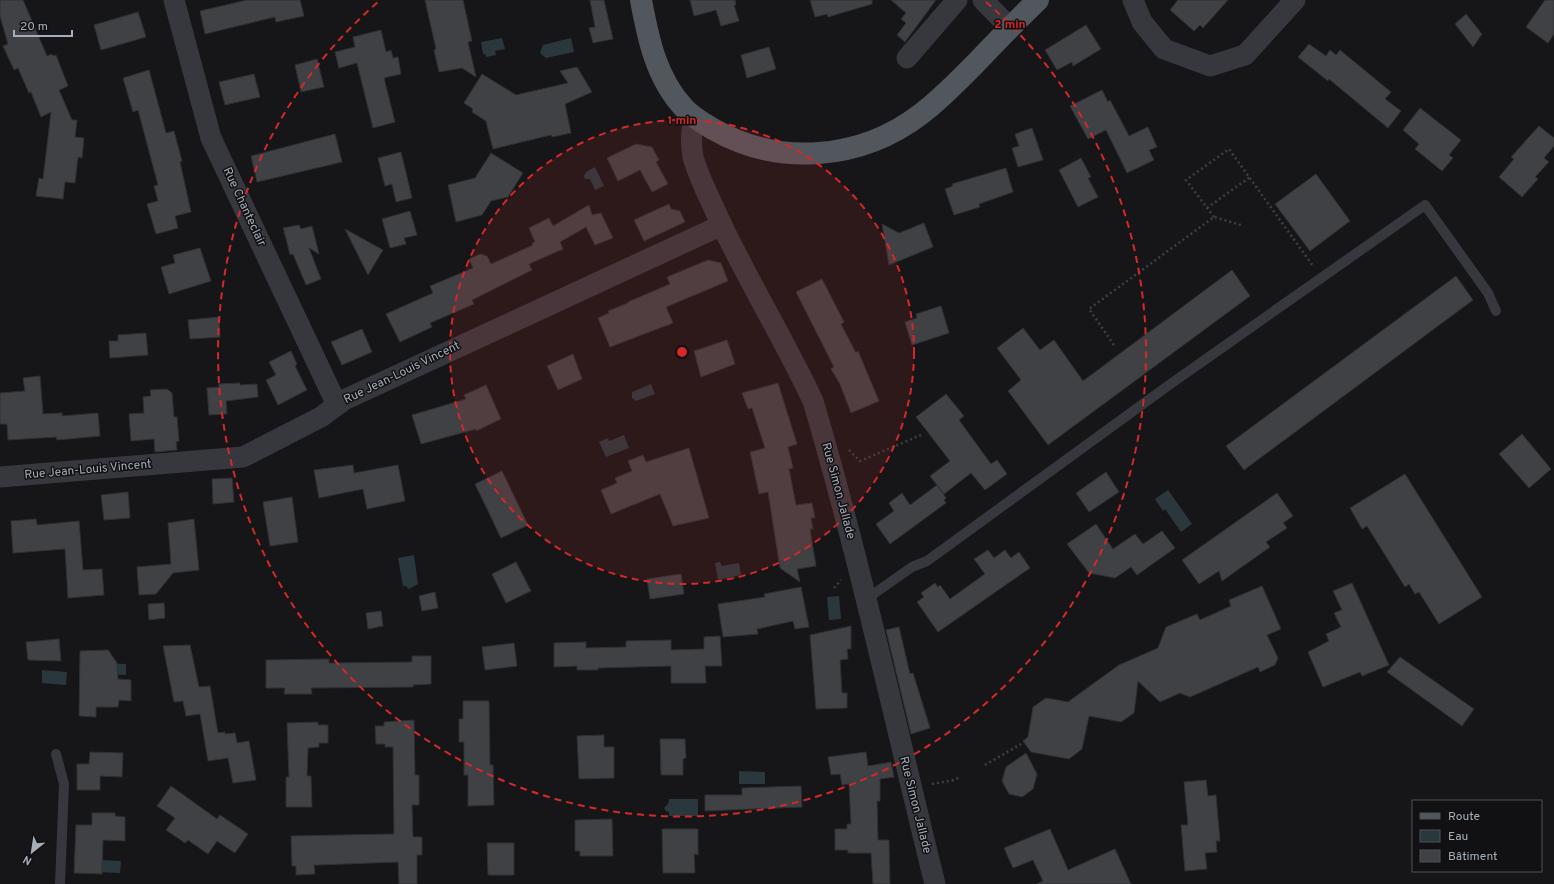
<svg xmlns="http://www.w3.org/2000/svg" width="1554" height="884" viewBox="0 0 1554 884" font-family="Overpass,sans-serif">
<rect width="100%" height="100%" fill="#161618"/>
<!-- water -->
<path fill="#2a383d" d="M502,38L505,49L495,51L496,55L486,57L485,54H483L481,42Z
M571,38L574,52L546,58L540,53L543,45Z
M595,167L604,186L595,190L590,179H585L584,176L586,172Z
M651,384L655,394L636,401L632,398V392Z
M624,435L629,448L606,457L599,442L608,438L609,441Z
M1168,490L1192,524L1181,532L1165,509L1163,511L1155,499Z
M414,555L418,584L409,589L406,586H403L398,558Z
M720,562L722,566L739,563L741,575L718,580L715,563Z
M839,596L841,619L829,620L827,597Z
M104,663L126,664V675L103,674Z
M42,670L67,672L66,685L42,683Z
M739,771L765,772V784H739Z
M669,799H698V816H669V812L666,811L664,808L668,804Z
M98,860L121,861L120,873L97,872Z"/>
<!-- building -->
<path fill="#3f4145" stroke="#2f3034" d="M0,0H23L47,56L52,54L53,56L56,55L68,86L59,90L72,120H77L75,137L84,138L82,158L78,157L75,183L65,182L63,199L36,196L39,178L43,179L51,112L41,117L31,92L29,93L18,68L14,70L3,46L8,44L0,16Z
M247,0H300L304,16L276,22L275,17L205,34L200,11Z
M425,0H463L472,41L468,42L476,77L462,68L439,72L434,50L436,49Z
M590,0H604L613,39L593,43L589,28L595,27Z
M690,0H735L736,5H734L739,21L721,26L716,10L694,16Z
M810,0H872V4L828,17L827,14L815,17Z
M891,0H936L905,42L897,35L906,23L901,19L906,13Z
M1178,0H1228L1203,28L1200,25L1194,31L1170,10Z
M1545,0H1554V34L1548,43L1526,27Z
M138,12L146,37L101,50L94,25Z
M1466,14L1482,34L1473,47L1455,24Z
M1086,25L1101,49L1073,66L1072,62L1057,70L1045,50Z
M381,30L386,52L391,50L393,58L398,57L401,74L384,78L395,122L373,128L357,63L339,68L335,52L355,47L353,37Z
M1309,44L1326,56L1330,50L1336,55L1340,50L1391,92L1385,99L1401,111L1388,128L1329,79L1328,81L1298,57Z
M769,47L776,69L747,78L741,55Z
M317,59L324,87L301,92L295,65Z
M577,67L592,92L565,104L571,133L552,137L551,135L493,149L486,121L472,112L473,109L464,103L482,74L516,95L568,83L560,71Z
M149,70L166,133L174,131L182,161L180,162L191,212L175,216L178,228L156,234L147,204L158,201L154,186L158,185L138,110L133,112L123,78Z
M254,74L260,97L225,105L219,82Z
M1102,90L1108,102L1110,100L1129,136L1148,127L1157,147L1149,150L1154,160L1127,173L1106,130L1088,139L1070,106Z
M1420,108L1461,140L1449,155L1453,158L1442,171L1415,149L1419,144L1403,130Z
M1539,126L1554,138V146L1544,158L1549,162L1535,177L1538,179L1522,197L1499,177L1514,159L1511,157Z
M1032,128L1043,160L1018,167L1012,148L1019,146L1015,134Z
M335,134L342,162L257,182L251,156Z
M636,144L652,147L659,160L656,162L668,184L652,192L640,170L618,181L607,158Z
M401,152L412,198L396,202L392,184L385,186L378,158Z
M491,153L523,173L508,197L491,201L482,215L456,222L448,185L475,178Z
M1081,158L1091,177L1088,178L1098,197L1078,207L1059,170Z
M1006,168L1013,192L979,204L980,207L954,215L945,189L953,186L952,184Z
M1316,174L1350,221L1310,251L1275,204Z
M669,204L671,209L680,211L685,222L644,241L634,220Z
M589,205L592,215L601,213L613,238L595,245L586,227L560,242L563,249L529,264L532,270L472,300L474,304L430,323L432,327L400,342L386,314L433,293L430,286L473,268L469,259L480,254L487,256L491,264L533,245L532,243L535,242L529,228L549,218L553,226Z
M410,211L417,235L404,238L406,244L390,248L382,219Z
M924,223L933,247L889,265L882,224L899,233Z
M299,225L301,229L312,226L319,254L309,248L321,279L306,285L293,254L290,255L285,234L283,233H285L283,228Z
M345,229L383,250L368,275Z
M200,248L211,281L169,294L161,267L175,263L173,255Z
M708,260L721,263L728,281L666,307L673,323L610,347L598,318L609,313L608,311L628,303V302L670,284L667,277Z
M1232,270L1250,296L1048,445L1008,391L1021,380L997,348L1023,328L1040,350L1054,340L1083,381Z
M1456,276L1473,300L1244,470L1226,446Z
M822,279L844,322L841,324L856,353L858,351L879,401L851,413L840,384L831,369L834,367L796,292Z
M941,306L949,333L912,345L905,322L917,318L916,314Z
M219,317L220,337L190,339L188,320Z
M362,329L372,352L342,365L331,342Z
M146,333L148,355L110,358L109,341H118V335Z
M727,340L735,364L701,377L694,351Z
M291,351L297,364L295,366L307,390L278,405L266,380L276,375L269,362Z
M573,354L582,379L558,390L547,366Z
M40,376L43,414L62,413V416L98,413L100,436L57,440L56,437L8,440L7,424H0V393L25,391L23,378Z
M240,383V385L257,384L258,397L226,401L227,414L209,415L207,388L219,387V384Z
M778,383L797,444L788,447L793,468L789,469L796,505L812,503L815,518H811L813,529H810L816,566L797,569L800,582L780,568L768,492L759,494L750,452L765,448L752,408L748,409L742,393Z
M486,385L501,419L476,431V429L421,444L412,415L466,399L464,395Z
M167,389L172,393L174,417H177L179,441L176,442L177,450L155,452L154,439L131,441L129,414L144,413L143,397L151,396L150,390Z
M946,394L964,416L959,420L991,464L997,460L1007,474L985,490L971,473L944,494L930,476L950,461L916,417Z
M1522,434L1551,469L1529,488L1499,454Z
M689,448L709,518L673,526L660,494L611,514L601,490L617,483L615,478L632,471L628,461L643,455L646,462Z
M353,465L354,473L398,465L405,501L367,509L363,489L319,498L314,470Z
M502,471L528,525L501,538L475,484Z
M1106,472L1119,492L1089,512L1076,493Z
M1405,474L1482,597L1439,624L1419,592L1415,594L1409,584L1405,587L1367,526L1362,529L1350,508Z
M232,478L234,502L213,504L212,479Z
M937,485L946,498L944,500L946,503L890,544L876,524L894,511L889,503L902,493L910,505Z
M128,492L130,518L104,520L101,495Z
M1277,493L1293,516L1283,523L1287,528L1266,542L1270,547L1222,581L1219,571L1199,584L1182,560Z
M292,497L298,542L270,546L263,502Z
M36,519L37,525L79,521L83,570L102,569L104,595L68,598L65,549L13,553L11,521Z
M194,519L199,570L173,573L156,594L139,595L137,567L171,564L168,523Z
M1096,524L1113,549L1135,534L1143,544L1162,531L1175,548L1137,575L1131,567L1115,578L1089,573L1067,544Z
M988,550L994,558L1005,550L1011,558L1019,552L1030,568L938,632L917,602L924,597L921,593L935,583L938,587L940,585L950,599L985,574L974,559Z
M516,562L531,591L506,603L492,574Z
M681,574L684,594L650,599L647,579Z
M1352,583L1389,665L1362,676L1360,672L1323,687L1308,652L1329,641L1326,634L1341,627L1334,613L1342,610L1333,591Z
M1262,586L1281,629L1267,635L1278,658L1275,665L1260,672L1258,667L1190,697L1180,693L1160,702L1138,681L1134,713L1121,722L1089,716L1082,749L1069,759L1031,752L1023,741L1028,737L1033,707L1046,698L1068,702L1119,665L1158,648L1166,627L1197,614L1200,620L1231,606L1229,600Z
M801,587L809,627L795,629L793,621L757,629L758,634L723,637L718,604L765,597L764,594Z
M435,592L438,608L422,611L419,596Z
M164,603L165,618L149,620L148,604Z
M381,611L383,626L368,629L366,613Z
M851,626V649H847L848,659L840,660L842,693H847V708L816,709L810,635Z
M899,627L910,674L913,673L930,728L911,734L886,630Z
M720,636L722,666H705L706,683H671V666L598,668V670H577V666L554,667V643L586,642V648L626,647V641L671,640V650L704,649V637Z
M59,639L61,661L28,660L26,642Z
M514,643L517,666L485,670L482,647Z
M190,645L199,687L210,686L218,733L225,732V734L235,733L237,743L249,741L256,780L233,783L228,758L208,761L200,714L186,716L183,701L174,702L163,646Z
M108,650L117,663L118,679L131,680V701L119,700L118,707H96V717L79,716L80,651Z
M412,656H431V684L413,685V687L311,688L312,694H284L285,688H266V660L329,659V663L412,662Z
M1400,657L1474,709L1462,726L1387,672Z
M463,701H489L490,765H493L494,805L468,806V775H464V742H459V719H463Z
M414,720L415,775H419V805H412L413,837H422V855H417V884H399L398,862L318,865H314L315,874L296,875V866H292L291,836L394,834L393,747H385V744H376L375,726H384V722Z
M318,722V725H328V743H319V747L308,748L307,776H311L312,807H286V777H289L287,723Z
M604,735V747H614V778L579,779L577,736Z
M660,739H685L686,758L683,759V775H661Z
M90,752L123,753L122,777L100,776V790H77V764H89Z
M866,752L868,766L891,762L894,777L880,779V801H877L878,840H889L890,884H873L871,853H848V850H835V829H847V824H851L849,784L842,785L840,774L831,775L828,757Z
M1026,753L1037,774L1033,789L1022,797L1009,794L1002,781L1006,767Z
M1206,780L1208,796L1216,795L1220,841H1216L1217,852L1205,853L1207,869L1185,871L1181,825H1188L1184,782Z
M171,786L217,819L220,815L248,834L235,853L217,841L208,854L188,840L185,843L166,830L175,818L157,806Z
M801,786L802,807L705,811V795H742V788Z
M92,813H115V816L125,817V841L103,840L102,874L74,873L76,825H92Z
M612,819L613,856H580V851H575V820Z
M662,829H698V855L694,854L695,873H663Z
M1050,829L1068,870L1115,849L1131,884H1036L1043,881L1033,860L1013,868L1004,848Z
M487,843H514V875H488Z"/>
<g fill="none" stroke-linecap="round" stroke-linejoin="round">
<!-- path -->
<path stroke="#3c4044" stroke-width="2.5" stroke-dasharray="2 3" stroke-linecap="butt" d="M1207,208L1250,177
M1214,217L1186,180L1229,149L1313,266
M1114,345L1089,309L1214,217L1241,225
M849,450L860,461L921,435
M834,588L841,580
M985,765L1021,744
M932,784L954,780L960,777"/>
<!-- lane -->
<path stroke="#36383d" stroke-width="10" d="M866,596L872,595L912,567L927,561L1169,385L1425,205L1488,293L1496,311
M56,754L64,784L60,884"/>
<!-- street -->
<path stroke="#36383d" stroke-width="21" d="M174,0L211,138L337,405
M983,0L1010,28
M1133,0L1142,22L1164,49L1210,66L1245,55L1295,0
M907,58L957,0
M696,118C690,127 691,146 693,157C699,178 710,199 719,219C748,281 784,339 813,401C860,560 895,723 935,884
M0,477L243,457L321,417L344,400L722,225"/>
<!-- primary -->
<path stroke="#52565d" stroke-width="22" d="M641,0C648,38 656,78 684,108C692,117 703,123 713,129C779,167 861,160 921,114C940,100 957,82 974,65C995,43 1016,21 1038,0"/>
</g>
<!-- distance rings -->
<circle cx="682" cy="352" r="232" fill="#d62828" fill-opacity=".12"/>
<g fill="none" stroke="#d62828" stroke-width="2" stroke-dasharray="7 5">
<circle cx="682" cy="352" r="232"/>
<path d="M986 2A464 464 0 1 1 378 2"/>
</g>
<g text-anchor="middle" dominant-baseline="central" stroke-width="3" stroke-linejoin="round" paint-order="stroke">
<!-- street labels -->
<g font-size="12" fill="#a6afb9" stroke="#111113">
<text transform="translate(244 207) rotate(65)">Rue Chanteclair</text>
<text transform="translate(402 373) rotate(-26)">Rue Jean-Louis Vincent</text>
<text transform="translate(88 470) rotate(-5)">Rue Jean-Louis Vincent</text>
<text transform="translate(838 491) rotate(75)">Rue Simon Jallade</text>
<text transform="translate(915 805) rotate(76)">Rue Simon Jallade</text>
</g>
</g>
<circle cx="682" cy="352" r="6" fill="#d62828" stroke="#111113" stroke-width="2"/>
<g font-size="12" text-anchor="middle" font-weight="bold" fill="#d62828" stroke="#111113" stroke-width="3" stroke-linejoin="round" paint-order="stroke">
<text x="1010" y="28">2 min</text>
<text x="682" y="124">1 min</text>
</g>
<!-- legend -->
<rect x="1412" y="800" width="130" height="72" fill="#111113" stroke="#4d5055"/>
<rect x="1420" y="813" width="20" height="6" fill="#52565d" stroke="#4d5055"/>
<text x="1448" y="820" font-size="12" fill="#a6afb9">Route</text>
<rect x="1420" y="830" width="20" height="12" fill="#2a383d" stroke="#4d5055"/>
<text x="1448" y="840" font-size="12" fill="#a6afb9">Eau</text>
<rect x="1420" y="850" width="20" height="12" fill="#3f4145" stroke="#4d5055"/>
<text x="1448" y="860" font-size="12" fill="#a6afb9">Bâtiment</text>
<!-- north arrow -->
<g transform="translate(32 852) rotate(210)" stroke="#111113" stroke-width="3" paint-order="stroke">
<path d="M0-3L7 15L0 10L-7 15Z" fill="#a6afb9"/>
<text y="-6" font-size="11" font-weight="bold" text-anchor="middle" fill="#a6afb9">N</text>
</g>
<!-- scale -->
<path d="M14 30v6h58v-6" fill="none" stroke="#a6afb9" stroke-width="2"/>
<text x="20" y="30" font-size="12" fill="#a6afb9" stroke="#111113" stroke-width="3" paint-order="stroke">20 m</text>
</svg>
